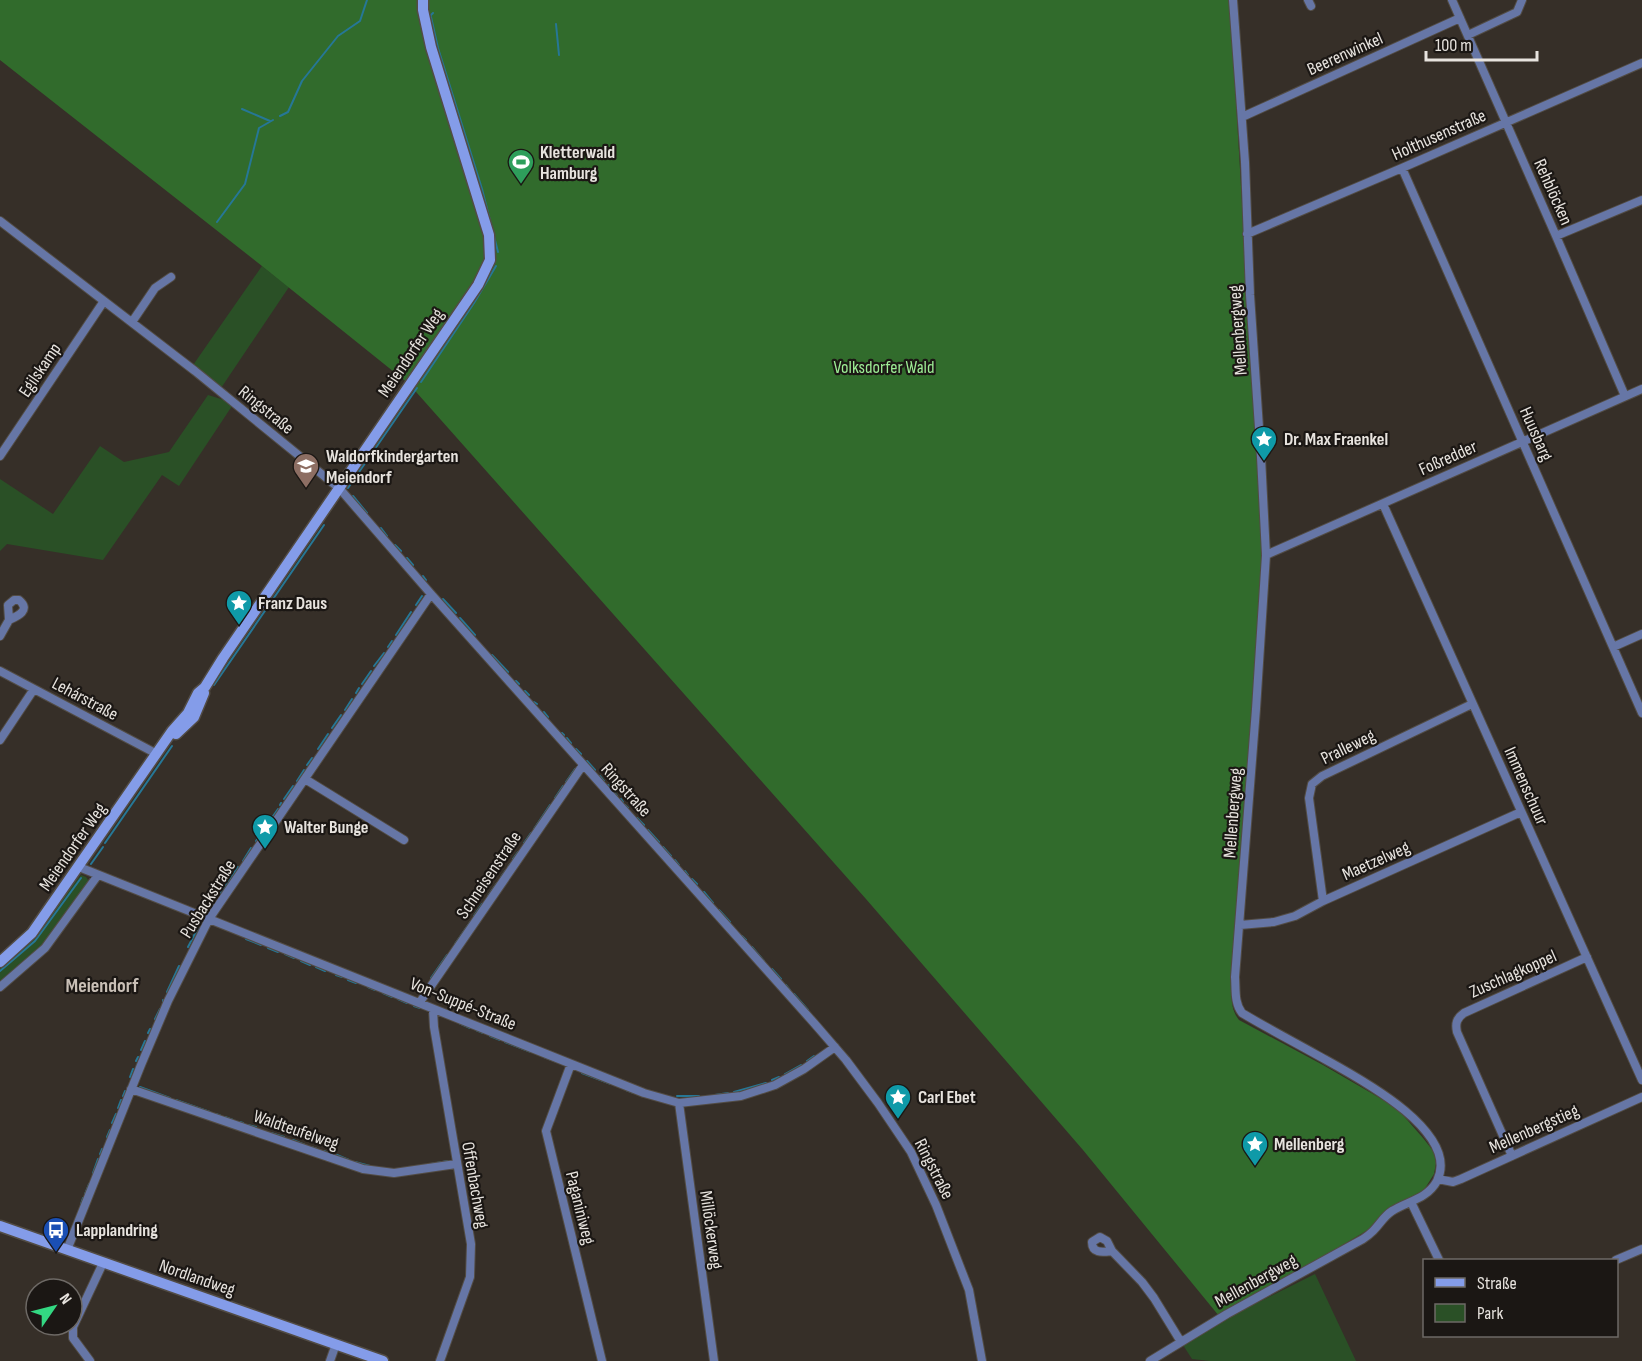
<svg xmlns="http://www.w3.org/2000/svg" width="1642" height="1361" viewBox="0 0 1642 1361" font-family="'Sofia Sans Condensed',sans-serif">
<rect width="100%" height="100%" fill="#362f28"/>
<!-- green -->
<path fill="#2a5026" d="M262,266L289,287L219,391L191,368Z
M208,395L234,403L179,486L162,475L103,560L7,544L0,551V479L53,514L100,446L124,462L169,452Z
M81,875L86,877L90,883L39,949L0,983V967L30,941Z
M1315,1274L1356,1361H1210L1192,1359L1183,1345L1219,1322Z"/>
<!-- forest -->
<path fill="#316b2c" d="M0,0H1230L1263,559L1232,978C1232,993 1229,1007 1239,1020L1323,1065L1385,1101L1402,1114L1423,1138L1434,1152L1436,1163L1434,1174L1424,1190L1393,1207L1371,1228L1283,1281L1219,1316L1083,1150L866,899L409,384L262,266L0,60Z"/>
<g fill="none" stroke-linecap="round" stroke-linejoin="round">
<!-- stream -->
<path stroke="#267796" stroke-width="2" d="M431,15L433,13
M431,17L438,48L482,189L498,252
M556,24L559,55
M242,109L270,121
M280,116L288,112L302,81L338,36L360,21L367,0
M217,222L245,184L259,128L273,120
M421,382L474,303L496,266
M348,488L417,388
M353,496L367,513
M381,528L387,536
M395,545L401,551
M407,558L413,565
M423,576L426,580
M443,599L456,613
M416,605L422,596
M460,618L475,635
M396,635L411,612
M388,647L392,641
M492,655L508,672
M374,666L384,653
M516,681L519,684
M362,684L371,671
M214,685L324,525
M525,691L529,695
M356,693L359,688
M534,702L537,704
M345,710L352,699
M544,712L548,717
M332,728L341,715
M562,733L564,735
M567,738L571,743
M318,749L328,734
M576,749L581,754
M587,761L595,770
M307,765L312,758
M600,776L604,781
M297,781L304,770
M566,782L575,769
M608,785L617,796
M555,798L563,786
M284,799L293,786
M621,799L623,802
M280,805L281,803
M625,805L628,808
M637,818L644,825
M264,829L278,809
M534,829L550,805
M648,830L659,842
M256,841L261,834
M105,843L172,746
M524,843L531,833
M663,847L671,856
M513,859L518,852
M675,860L679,865
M243,861L251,848
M91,864L103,847
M508,867L511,863
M685,871L688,875
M501,877L506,870
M692,879L697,884
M704,892L713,903
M220,894L238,867
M488,896L497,883
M209,910L214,903
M719,910L730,922
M474,916L482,904
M742,936L746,940
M246,939L261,945
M455,944L471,921
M188,947L198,928
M752,947L764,961
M268,948L278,952
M285,954L294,958
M301,961L310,965
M316,967L325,971
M772,969L781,979
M0,971L35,941L81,878
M336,975L342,977
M431,978L447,955
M348,980L356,983
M786,985L790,990
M368,987L375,990
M167,992L179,966
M383,993L392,997
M794,994L808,1010
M420,995L426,986
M398,999L407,1003
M163,1002V1000
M414,1006L420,1008
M155,1019L160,1009
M459,1023L470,1028
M476,1030L483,1033
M148,1033L150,1029
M490,1036L500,1040
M505,1042L531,1052
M141,1050L145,1041
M544,1057L557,1062
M136,1061L138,1057
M807,1061L814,1056
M582,1073L611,1084
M785,1074L801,1065
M130,1077L133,1069
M772,1080L779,1077
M140,1087L170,1098
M626,1090L634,1093
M734,1092L766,1083
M715,1095L728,1093
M123,1096L125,1091
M677,1096H699
M706,1096H708
M176,1100L210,1112
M118,1108L121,1100
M216,1114L221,1116
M225,1117L233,1120
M240,1122L243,1123
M112,1123L116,1114
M248,1125L256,1127
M271,1133L284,1137
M107,1137L110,1130
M293,1140L305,1145
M311,1147L317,1149
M324,1151L328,1153
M100,1154L102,1149
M337,1155L349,1160
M355,1162L370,1166
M431,1164L448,1161
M93,1173L98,1159
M85,1194L89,1184
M81,1204L83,1198"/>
<!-- street casing -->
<g stroke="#524c45" stroke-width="10">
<path id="street" d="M1308,0L1311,6
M1452,0L1556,236L1625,396
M1468,35L1517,12L1522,0
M1242,117L1460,18
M1402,168L1642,713
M0,221L195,371L340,489L431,594L814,1023L846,1060L878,1103L911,1152L936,1205L969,1290L982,1361
M1247,234L1402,168L1642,63
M1556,236L1642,200
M132,322L155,288L171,277
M0,456L104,301
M1383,504L1642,1080
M1266,555L1642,389
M0,636L9,620L8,605L14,600H19C31,610 18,616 9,620
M1613,647L1642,634
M0,671L157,754
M0,740L34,689
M305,779L404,840
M79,867L644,1093L679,1103L741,1096L775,1085L804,1069L835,1047
M1323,901L1309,798L1312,784L1322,776L1472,704
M1240,925L1274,922L1295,916L1323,901L1521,812
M0,987L45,948L98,875
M420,1002L583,765
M433,1010L434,1027L471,1244L470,1277L440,1361
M571,1064L546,1131L602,1361
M131,1089L363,1169L394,1173L456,1164
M679,1103L714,1361
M1512,1156L1457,1032C1455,1023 1457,1018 1464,1013L1587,957
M1438,1179L1453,1182L1461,1179L1642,1097
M1411,1202L1439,1260
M67,1250L141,1065L168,1001L209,919L431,594
M1112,1251C1103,1252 1092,1254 1092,1242L1100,1237L1107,1241L1112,1251L1142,1282L1154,1298L1181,1342
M1616,1260L1642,1249
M90,1361L73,1338V1327L103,1263
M330,1361L336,1344
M1150,1361L1227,1314L1363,1239C1366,1237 1370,1234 1373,1231C1380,1224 1384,1216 1392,1211C1408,1201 1427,1199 1437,1181C1462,1130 1351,1074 1317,1055C1292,1041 1267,1028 1242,1013C1234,1003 1236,989 1235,977L1256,709L1266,555L1261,457L1250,295L1245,162L1233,0"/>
</g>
<!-- secondary casing -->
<g stroke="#524c45" stroke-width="13">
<path id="secondary" d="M176,734L194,717L204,693
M0,962L32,933L172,731L188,713L198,693L205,687L223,658L478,285L490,260L489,235L431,47L423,10V0
M0,1226L383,1361"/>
</g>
<!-- street -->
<use href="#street" stroke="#6676a6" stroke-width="8"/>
<!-- secondary -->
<use href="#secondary" stroke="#849ce9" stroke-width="10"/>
</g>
<!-- icons -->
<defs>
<g id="stadium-pin" transform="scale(1.35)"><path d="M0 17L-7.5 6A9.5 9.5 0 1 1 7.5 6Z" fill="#2e9e5b" stroke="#1b1714"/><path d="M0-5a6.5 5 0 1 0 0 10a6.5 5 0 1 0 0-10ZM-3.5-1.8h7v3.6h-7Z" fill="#fff"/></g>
<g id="sight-pin" transform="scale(1.35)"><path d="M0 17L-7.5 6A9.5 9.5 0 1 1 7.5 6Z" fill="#0f9aa8" stroke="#1b1714"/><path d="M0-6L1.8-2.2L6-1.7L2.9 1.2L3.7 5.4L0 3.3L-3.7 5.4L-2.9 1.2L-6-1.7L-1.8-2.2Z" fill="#fff"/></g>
<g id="school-pin" transform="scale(1.35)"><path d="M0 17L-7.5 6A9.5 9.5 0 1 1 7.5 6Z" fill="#8d6e63" stroke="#1b1714"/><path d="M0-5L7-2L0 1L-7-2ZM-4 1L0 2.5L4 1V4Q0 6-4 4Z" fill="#fff"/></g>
<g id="bus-pin" transform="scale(1.35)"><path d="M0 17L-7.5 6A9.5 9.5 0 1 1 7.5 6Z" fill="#1a4fb4" stroke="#1b1714"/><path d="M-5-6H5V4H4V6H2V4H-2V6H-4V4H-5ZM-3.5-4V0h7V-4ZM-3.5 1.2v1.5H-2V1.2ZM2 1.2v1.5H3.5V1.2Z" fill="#fff"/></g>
</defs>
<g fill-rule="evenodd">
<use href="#stadium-pin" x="521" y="162"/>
<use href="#sight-pin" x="1264" y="439"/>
<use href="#school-pin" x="306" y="466"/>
<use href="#sight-pin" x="239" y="603"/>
<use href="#sight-pin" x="265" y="827"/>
<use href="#sight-pin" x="898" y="1097"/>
<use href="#sight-pin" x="1255" y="1144"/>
<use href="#bus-pin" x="56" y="1230"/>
</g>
<g text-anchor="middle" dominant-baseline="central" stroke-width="4.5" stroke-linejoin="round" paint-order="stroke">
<!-- street labels -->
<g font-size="18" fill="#e7e3de" stroke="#1b1714">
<text transform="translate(1345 54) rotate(-24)">Beerenwinkel</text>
<text transform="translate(1439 135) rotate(-24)">Holthusenstraße</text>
<text transform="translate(1553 192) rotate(66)">Rehblöcken</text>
<text transform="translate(1238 330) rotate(-94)">Mellenbergweg</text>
<text transform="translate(411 353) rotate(-56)">Meiendorfer Weg</text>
<text transform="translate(40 370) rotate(-56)">Egilskamp</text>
<text transform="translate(266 410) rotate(39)">Ringstraße</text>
<text transform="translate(1536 434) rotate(66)">Huusbarg</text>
<text transform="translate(1448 458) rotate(-24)">Foßredder</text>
<text transform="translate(85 699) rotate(28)">Lehárstraße</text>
<text transform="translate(1348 747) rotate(-26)">Pralleweg</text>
<text transform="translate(1526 786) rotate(66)">Immenschuur</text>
<text transform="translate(626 790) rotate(48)">Ringstraße</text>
<text transform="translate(1233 813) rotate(-86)">Mellenbergweg</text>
<text transform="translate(73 847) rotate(-55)">Meiendorfer Weg</text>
<text transform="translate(1376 861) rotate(-24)">Maetzelweg</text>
<text transform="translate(489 875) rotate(-56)">Schneisenstraße</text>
<text transform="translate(208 899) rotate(-58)">Pusbackstraße</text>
<text transform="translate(1513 974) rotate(-24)">Zuschlagkoppel</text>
<text transform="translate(463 1004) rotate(22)">Von-Suppé-Straße</text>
<text transform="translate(1534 1129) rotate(-24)">Mellenbergstieg</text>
<text transform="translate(296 1130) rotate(19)">Waldteufelweg</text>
<text transform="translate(934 1169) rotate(63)">Ringstraße</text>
<text transform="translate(475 1185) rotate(80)">Offenbachweg</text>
<text transform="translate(580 1208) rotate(76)">Paganiniweg</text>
<text transform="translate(711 1230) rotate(82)">Millöckerweg</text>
<text transform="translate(197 1278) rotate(19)">Nordlandweg</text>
<text transform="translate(1256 1281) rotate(-29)">Mellenbergweg</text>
</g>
<!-- poi labels -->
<g font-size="18" font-weight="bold" fill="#e7e3de" stroke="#1b1714" text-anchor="start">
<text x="540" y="152">Kletterwald<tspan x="540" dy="21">Hamburg</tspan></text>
<text x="1284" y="439">Dr. Max Fraenkel</text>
<text x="326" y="456">Waldorfkindergarten<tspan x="326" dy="21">Meiendorf</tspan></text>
<text x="258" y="603">Franz Daus</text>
<text x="284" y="827">Walter Bunge</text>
<text x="918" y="1097">Carl Ebet</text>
<text x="1274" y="1144">Mellenberg</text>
<text x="76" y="1230">Lapplandring</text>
</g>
<!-- park labels -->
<g font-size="18" fill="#9ded95" stroke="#1b1714">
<text x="884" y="367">Volksdorfer Wald</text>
</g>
<!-- neighbourhood labels -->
<g font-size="20" font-weight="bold" fill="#c8bfb6" stroke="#1b1714">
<text x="102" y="986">Meiendorf</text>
</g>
</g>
<!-- legend -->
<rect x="1423" y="1259" width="195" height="78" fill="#1b1714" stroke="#6d6965" stroke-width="1.5"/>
<rect x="1435" y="1278" width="30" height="9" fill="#849ce9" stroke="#6d6965" stroke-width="1.5"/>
<text x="1477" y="1289" font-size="18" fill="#e7e3de">Straße</text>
<rect x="1435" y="1304" width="30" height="18" fill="#2a5026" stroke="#6d6965" stroke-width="1.5"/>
<text x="1477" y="1319" font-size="18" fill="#e7e3de">Park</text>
<!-- north arrow -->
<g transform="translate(54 1307) rotate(55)"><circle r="28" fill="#1b1714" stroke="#6d6965" stroke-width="1.5"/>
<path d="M0-4.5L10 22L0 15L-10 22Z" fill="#33d882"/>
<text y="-9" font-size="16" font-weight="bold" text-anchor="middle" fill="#e7e3de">N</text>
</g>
<!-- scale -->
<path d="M1426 51v9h111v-9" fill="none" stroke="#e7e3de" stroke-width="3"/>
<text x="1435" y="51" font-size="18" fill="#e7e3de" stroke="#1b1714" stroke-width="4.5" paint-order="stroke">100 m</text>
</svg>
